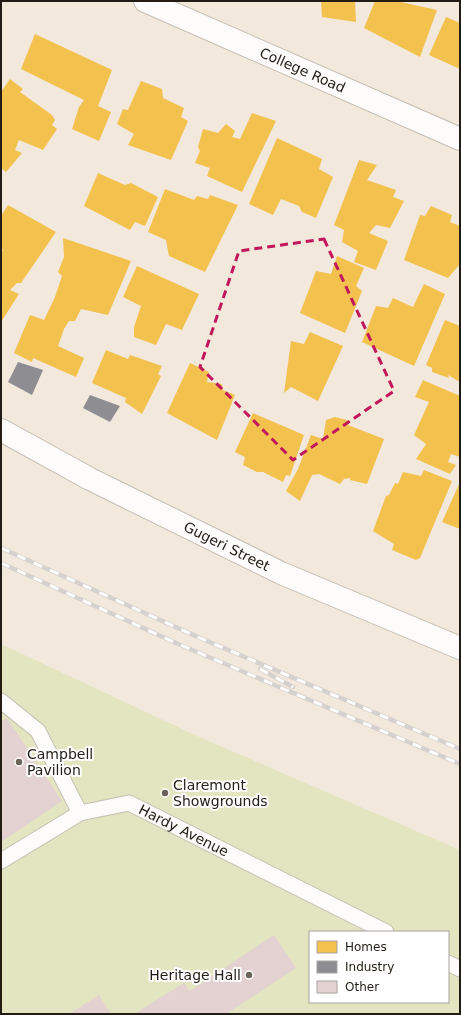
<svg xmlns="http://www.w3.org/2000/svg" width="461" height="1015" viewBox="0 0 461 1015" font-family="'DejaVu Sans',sans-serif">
<rect width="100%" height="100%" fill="#f3e8dc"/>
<!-- green -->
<path fill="#e2e5bf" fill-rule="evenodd" d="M1,644L197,736L460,850V1014H1ZM310,932H448V1002H310Z"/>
<!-- homes -->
<path fill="#f2c14e" d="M321,1H355L356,22L322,17Z
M375,1H396L437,10L420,57L364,28Z
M446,17L460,23V69L429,55Z
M35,34L112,70L98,106L111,112L99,141L72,129L79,107L84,100L21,69Z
M10,79L23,89L20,92L52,115L55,120L52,125L57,129L43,150L19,140L15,150L22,153L6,172L1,168V92Z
M141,81L162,89L163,98L184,108L181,117L188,121L171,160L128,145L134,134L117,124L123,109L128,110Z
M252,113L276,121L242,192L207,176L210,168L195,163L200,151L198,147L203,129L218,133L226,124L235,131L232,137L240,139Z
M277,138L322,159L319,169L333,177L316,218L302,212L299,206L281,199L273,215L249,204Z
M359,160L377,165L367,180L396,190L393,197L404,201L390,228L376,225L369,233L388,241L376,270L354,262L358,251L342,242L344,230L334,225Z
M98,173L125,185L131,183L158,197L145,226L135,222L130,230L84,206Z
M165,189L194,200L197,196L208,199L210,195L238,205L205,272L169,256L166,240L148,232Z
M8,205L56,232L21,283H17L10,290L19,294L1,322V253L3,250L1,249V216Z
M431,206L452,215L450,222L460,226V264L448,278L404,260L420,215L425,216Z
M63,238L131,261L108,315L81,309L75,321H69L64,329L58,346L84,358L76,377L33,358L32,362L14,353L30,315L44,320L55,297L62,276L58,272L64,257Z
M337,256L364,268L356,286L362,291L345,333L300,313L316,271L331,274Z
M137,266L199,294L182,330L166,324L156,345L134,337V327L141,306L123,297Z
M424,284L445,294L414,366L362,342L376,306L388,308L393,298L413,307Z
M445,320L460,326V382L448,375L449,378L432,372V368L426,365Z
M310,332L343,346L318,401L291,387L284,393L291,341L304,344Z
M106,350L128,359L130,355L162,366L158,374L161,376L142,414L125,402L126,398L92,383Z
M190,363L209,372L207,382L222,384L223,390L235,395L217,440L167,413Z
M423,380L460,396V457L451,454L448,462L456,465L450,474L416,459L426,444L414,435L429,402L415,397Z
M253,413L304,435L290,476L286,475L283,482L263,472H257L243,465L245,457L235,452Z
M335,417L350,421L348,425L384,439L367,484L350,480V478L344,479L340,484L319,474L312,475L300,501L286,491L298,469L311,435L323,439L326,420Z
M424,470L452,481L420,558L416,560L392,550L394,544L373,531L386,496L389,495L395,483L398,484L403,472L421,476Z
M460,482V529L442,522Z"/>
<!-- industry -->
<path fill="#8d8d92" d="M18,362L43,370L32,395L8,382Z
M90,395L120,406L110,422L83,408Z"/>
<!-- building -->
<path fill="#e4d2d2" d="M7,718L62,801L1,842V722Z
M274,935L296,968L226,1014H134L184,983L190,991Z
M99,995L111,1014H69Z"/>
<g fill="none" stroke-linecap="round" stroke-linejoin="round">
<!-- lane casing -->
<g stroke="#c5bdb3" stroke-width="17">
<g id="lane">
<path id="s1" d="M1,701L38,731L80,813L129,803L386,932"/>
<path d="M1,861L80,813"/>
<path d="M448,963L460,969"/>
</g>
</g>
<!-- street casing -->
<g stroke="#c5bdb3" stroke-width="24">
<g id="street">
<path id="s2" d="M145,1L460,139"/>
</g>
</g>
<!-- primary casing -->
<g stroke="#c5bdb3" stroke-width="24">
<g id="primary">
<path id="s3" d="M1,430L90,479L281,573L460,648"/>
</g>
</g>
<!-- lane -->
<use href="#lane" stroke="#fdfcfa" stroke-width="15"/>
<!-- street -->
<use href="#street" stroke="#fdfcfa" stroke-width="22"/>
<!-- primary -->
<use href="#primary" stroke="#fdfcfa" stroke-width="22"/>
<!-- rail casing -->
<g stroke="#d4d1ce" stroke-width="4.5">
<path id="rail" d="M1,548L200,638L460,749
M1,563L176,643L460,764
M260,669L293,687"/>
</g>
<!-- rail -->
<use href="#rail" stroke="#fff" stroke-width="3" stroke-dasharray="9" stroke-linecap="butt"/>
</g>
<!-- marked area -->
<path fill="none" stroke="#c2185b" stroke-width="3" stroke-dasharray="8 5" stroke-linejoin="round" d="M324,239L394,391L293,460L200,367L239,251Z"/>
<!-- markers -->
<g fill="#6c635a" stroke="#fff" stroke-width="1.5">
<circle cx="19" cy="762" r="4"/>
<circle cx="165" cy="793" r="4"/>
<circle cx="249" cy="975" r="4"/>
</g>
<g text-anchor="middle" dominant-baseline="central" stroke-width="4" stroke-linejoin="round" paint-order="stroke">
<!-- street labels -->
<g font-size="14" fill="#231c14" stroke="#fff">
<text stroke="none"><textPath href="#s2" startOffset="172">College Road</textPath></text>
<text stroke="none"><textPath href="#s3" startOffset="254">Gugeri Street</textPath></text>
<text stroke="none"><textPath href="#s1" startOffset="251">Hardy Avenue</textPath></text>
</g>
<!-- poi labels -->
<g font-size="14" fill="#231c14" stroke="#fff" text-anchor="start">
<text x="27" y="754">Campbell<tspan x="27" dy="16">Pavilion</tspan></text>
<text x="173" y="785">Claremont<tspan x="173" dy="16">Showgrounds</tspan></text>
<text x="241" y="975" text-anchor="end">Heritage Hall</text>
</g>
</g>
<!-- border -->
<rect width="461" height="1015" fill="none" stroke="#231c14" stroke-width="4"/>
<!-- legend -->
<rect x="309" y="931" width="140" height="72" fill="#ffffff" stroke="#a7a4a1"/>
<rect x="317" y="941" width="20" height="12" fill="#f2c14e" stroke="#a7a4a1"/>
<text x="345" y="951" font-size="12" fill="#231c14">Homes</text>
<rect x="317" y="961" width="20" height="12" fill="#8d8d92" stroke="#a7a4a1"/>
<text x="345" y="971" font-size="12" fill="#231c14">Industry</text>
<rect x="317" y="981" width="20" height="12" fill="#e4d2d2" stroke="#a7a4a1"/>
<text x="345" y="991" font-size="12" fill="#231c14">Other</text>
</svg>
